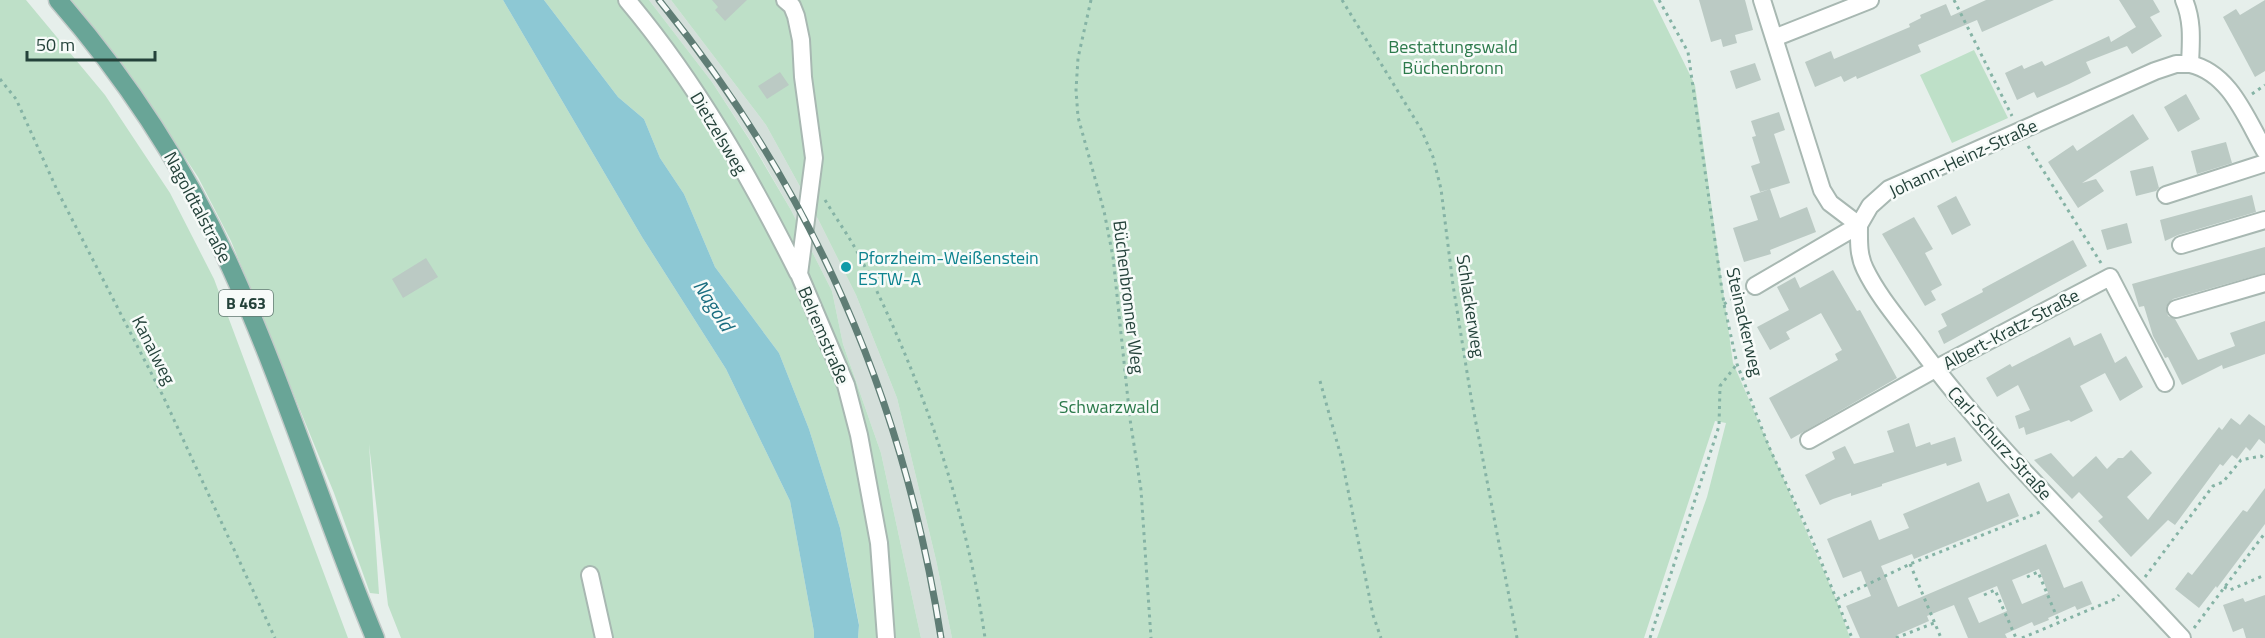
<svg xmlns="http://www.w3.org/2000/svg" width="2265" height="638" viewBox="0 0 2265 638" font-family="'Titillium Web',sans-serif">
<rect width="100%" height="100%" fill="#e6efeb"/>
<!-- built -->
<path fill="#d4dfda" d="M649,0H671L766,125L819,221L856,295L897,398L936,560L952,638H921L881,453L843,344L832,291L791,210L754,146L712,82Z"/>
<!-- green -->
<path fill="#bee0c8" d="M0,0H26L105,95L170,193L214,279L348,638H0Z
M67,0H503L642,237L726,369L790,501L814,632V638H401L388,605L369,444L379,594L370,593L334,493L231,241L198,177L168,132L118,61Z
M544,0H649L712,82L751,142L791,210L832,291L843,344L881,453L921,638H858L859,624L840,528L809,429L779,353L715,267L684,194L660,158L644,119L618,97Z
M671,0H1653L1695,85L1733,363L1836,599L1850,638H1657L1707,497L1726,423L1715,421L1644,638H952L936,560L897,398L856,295L819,221L766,125Z
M1974,50L2008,118L1952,143L1920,75Z"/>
<!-- water -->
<path fill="#8dc8d4" d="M503,0H544L618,97L644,119L660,158L684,194L715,267L779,353L809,429L840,528L859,625L858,638H814V632L790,501L726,369L642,237Z"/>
<!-- building -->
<path fill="#bbcac4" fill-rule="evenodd" d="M712,0H747L725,21L715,10L718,7Z
M1699,0H1745L1753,30L1735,35L1737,43L1723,47L1721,39L1711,42Z
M1986,0H2054L1982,32L1977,20L1918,45L1921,52L1857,79L1856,76L1844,82L1841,76L1815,87L1805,62L1831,51L1834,59L1910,27L1909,24L1921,18L1920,15L1946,4L1951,16Z
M2119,0H2153L2160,12L2150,17L2162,36L2132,54L2127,46L2086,62L2091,73L2069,84L2037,98L2034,92L2017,100L2005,73L2022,65L2024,69L2042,61L2045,66L2109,36L2111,42L2136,27Z
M2265,0V71L2255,77L2223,17L2236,9L2240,15Z
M1755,63L1761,80L1736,89L1730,71Z
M780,72L789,85L767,99L758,86Z
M2186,94L2200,119L2178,132L2164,107Z
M1779,112L1785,130L1774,134L1790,183L1760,192L1751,166L1760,163L1752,137L1756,136L1751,121Z
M2133,114L2149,139L2082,183L2096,179L2104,191L2078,208L2048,162L2073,145L2077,151Z
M2226,142L2232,163L2197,174L2191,151Z
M2153,166L2159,188L2156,191L2136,196L2130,171Z
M1770,189L1780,218L1807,207L1816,232L1770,250L1771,254L1744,262L1733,228L1758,220L1750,196Z
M2252,195L2256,212L2178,235L2165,241L2160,220Z
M1956,196L1971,225L1952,235L1937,206Z
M1914,217L1933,249L1925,253L1942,285L1931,291L1936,300L1925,306L1882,234Z
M2127,223L2132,243L2107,250L2101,230Z
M2073,240L2087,266L1944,344L1938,331L1947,326L1941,314L1983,292L1982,289Z
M2265,247V273L2173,299L2166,307L2168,316L2175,319L2198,360L2235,346L2230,333L2265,321V354L2223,369L2222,365L2182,385L2168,357L2165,358L2153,336L2144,306L2139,307L2132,284Z
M426,258L438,277L403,298L392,279Z
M1833,270L1857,311L1860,310L1897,378L1791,439L1769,398L1838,360L1835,354L1842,350L1821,313L1786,332L1790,339L1770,350L1757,327L1789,310L1777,287L1795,277L1800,288Z
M2101,333L2115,363L2126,356L2143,387L2120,401L2105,373L2080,386L2093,411L2071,422L2069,420L2026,435L2024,427L2019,429L2015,416L2030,410L2018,385L1997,397L1986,378L2010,364L2012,367L2070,337L2074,346Z
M2249,414L2265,426V444L2259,439L2250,451L2246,447L2237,459L2232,455L2223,466L2220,464L2175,525L2168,520L2131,557L2098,521L2103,517L2079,492L2072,499L2034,460L2051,453L2073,477L2096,456L2107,469L2118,458H2123L2131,450L2152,473L2127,497L2148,520L2219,427L2222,430L2231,418L2240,425Z
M1909,423L1916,447L1930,442L1931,445L1955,437L1962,461L1947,466L1946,463L1882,484V486L1851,496V493L1833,499L1820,505L1805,475L1835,459L1832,452L1845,446L1854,464L1894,452L1887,431Z
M1979,482L1987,502L2009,493L2019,516L1914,559L1912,554L1881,566L1898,607L2046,544L2064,588L2082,581L2092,604L2077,610L2075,606L2048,618L2049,620L2034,626L2032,622L2005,634L2007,638H1968L1954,605L1927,616L1929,621L1897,635L1898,638H1860L1846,606L1871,596L1861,571L1843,578L1827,539L1871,520L1879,540L1909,528L1903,514ZM2039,569L2048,593L2022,604L2012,580ZM1997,586L2007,611L1979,623L1968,598Z
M2265,488V524L2217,588L2216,586L2199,608L2175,589L2188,572L2192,575L2243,510L2247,512Z
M2265,595V638H2246L2243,628L2233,632L2223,605L2243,598L2245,602Z"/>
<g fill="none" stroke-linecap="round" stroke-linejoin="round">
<!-- minor casing -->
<g stroke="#a8b8b2" stroke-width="20">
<path id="minor" d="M627,0C696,82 750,177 798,273
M785,0L792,6L796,16L801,40L803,77L814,158L799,274L846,385L859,435L879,543L886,638
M1762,0L1822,190L1830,203L1859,225C1859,240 1858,255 1865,269C1878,296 1899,320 1917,344C1995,450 2093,541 2182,638
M2184,0C2193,21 2191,41 2190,64C2230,73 2246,118 2265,151
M1774,38L1870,0
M2166,195L2265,163
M2181,245L2265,220
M1755,286L1859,225L1870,206L1889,189L2155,71L2176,64H2190
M2176,309L2265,283
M1809,440L1935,369L2110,277L2165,383
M590,575L604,638"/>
</g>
<!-- major casing -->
<g stroke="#c2cac8" stroke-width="21">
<path id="major" d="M58,0C127,79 186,170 230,266C285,387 324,515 375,638"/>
</g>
<!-- path -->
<path stroke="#85b3a5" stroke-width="3" stroke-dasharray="3 4.5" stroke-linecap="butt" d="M1091,0L1078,58L1076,90L1078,117L1104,211L1113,257L1130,419L1141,490L1151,638
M1342,0L1421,129L1433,157L1441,189L1453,285L1471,397L1517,638
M1659,0L1688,52L1724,304L1737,364L1769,447L1812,539L1852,638
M1954,0L2012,116
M0,79L16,99L58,192L163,396L275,638
M2252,94L2265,85
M2028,146L2101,263
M825,200C837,220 851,239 861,259C921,377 966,506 985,638
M1724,304L1743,293
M1320,381L1342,460L1373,615L1381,638
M1910,564L1941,638
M2027,577L2038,572L2059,622
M2145,577L2213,486L2223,482L2241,460L2261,456L2265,459
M2224,587L2230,590L2265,575
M1984,595L1995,590L2016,638
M1837,599L1910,564L2040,512
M2194,628L2265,533
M1650,638L1719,426L1720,386L1737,364
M1896,638L1934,623
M2022,638L2115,599L2119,595"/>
<!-- minor -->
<use href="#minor" stroke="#fff" stroke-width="16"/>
<!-- major -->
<use href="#major" stroke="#69a597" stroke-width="18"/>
<!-- rail casing -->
<g stroke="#5f7d75" stroke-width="7">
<path id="rail" d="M659,0C812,189 904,398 941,638"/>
</g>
<!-- rail -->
<use href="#rail" stroke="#f7fbf9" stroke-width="4.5" stroke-dasharray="14" stroke-linecap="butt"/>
</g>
<!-- markers -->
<circle fill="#0f9aa8" stroke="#f7fbf9" stroke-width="2" cx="846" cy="267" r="6"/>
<g text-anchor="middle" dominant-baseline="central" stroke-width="5" stroke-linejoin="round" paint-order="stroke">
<!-- shield labels -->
<rect fill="#f7fbf9" stroke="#637a73" stroke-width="1.5" x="219" y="290" width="54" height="26" rx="4.5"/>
<g font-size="16" font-weight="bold" fill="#24423a">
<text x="246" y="303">B 463</text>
</g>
<!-- park labels -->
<g font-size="18" fill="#2c7a4b" stroke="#f7fbf9">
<text x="1453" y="46">Bestattungswald<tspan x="1453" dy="21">Büchenbronn</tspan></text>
<text x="1109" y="406">Schwarzwald</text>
</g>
<!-- street labels -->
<g font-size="18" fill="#24423a" stroke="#f7fbf9">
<text transform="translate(719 133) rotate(59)">Dietzelsweg</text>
<text transform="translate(1963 158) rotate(-25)">Johann-Heinz-Straße</text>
<text transform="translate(198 207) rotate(62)">Nagoldtalstraße</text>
<text transform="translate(1129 297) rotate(83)">Büchenbronner Weg</text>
<text transform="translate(1471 306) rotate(81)">Schlackerweg</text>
<text transform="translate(1745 322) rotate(77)">Steinackerweg</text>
<text transform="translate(2011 329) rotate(-28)">Albert-Kratz-Straße</text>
<text transform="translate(824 335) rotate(67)">Belremstraße</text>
<text transform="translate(154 350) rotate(63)">Kanalweg</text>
<text transform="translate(2000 443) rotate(48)">Carl-Schurz-Straße</text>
</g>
<!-- culture labels -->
<g font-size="18" fill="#0d838f" stroke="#f7fbf9" text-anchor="start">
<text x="858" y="257">Pforzheim-Weißenstein<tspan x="858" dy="21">ESTW-A</tspan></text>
</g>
<!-- water labels -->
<g font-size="20" font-style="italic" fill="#1b6e80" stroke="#f7fbf9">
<text transform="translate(714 305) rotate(57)">Nagold</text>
</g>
</g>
<!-- scale -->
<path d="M27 51v9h128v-9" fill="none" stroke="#24423a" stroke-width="3"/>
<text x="36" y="51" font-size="18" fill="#24423a" stroke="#f7fbf9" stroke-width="4.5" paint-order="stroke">50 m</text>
</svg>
